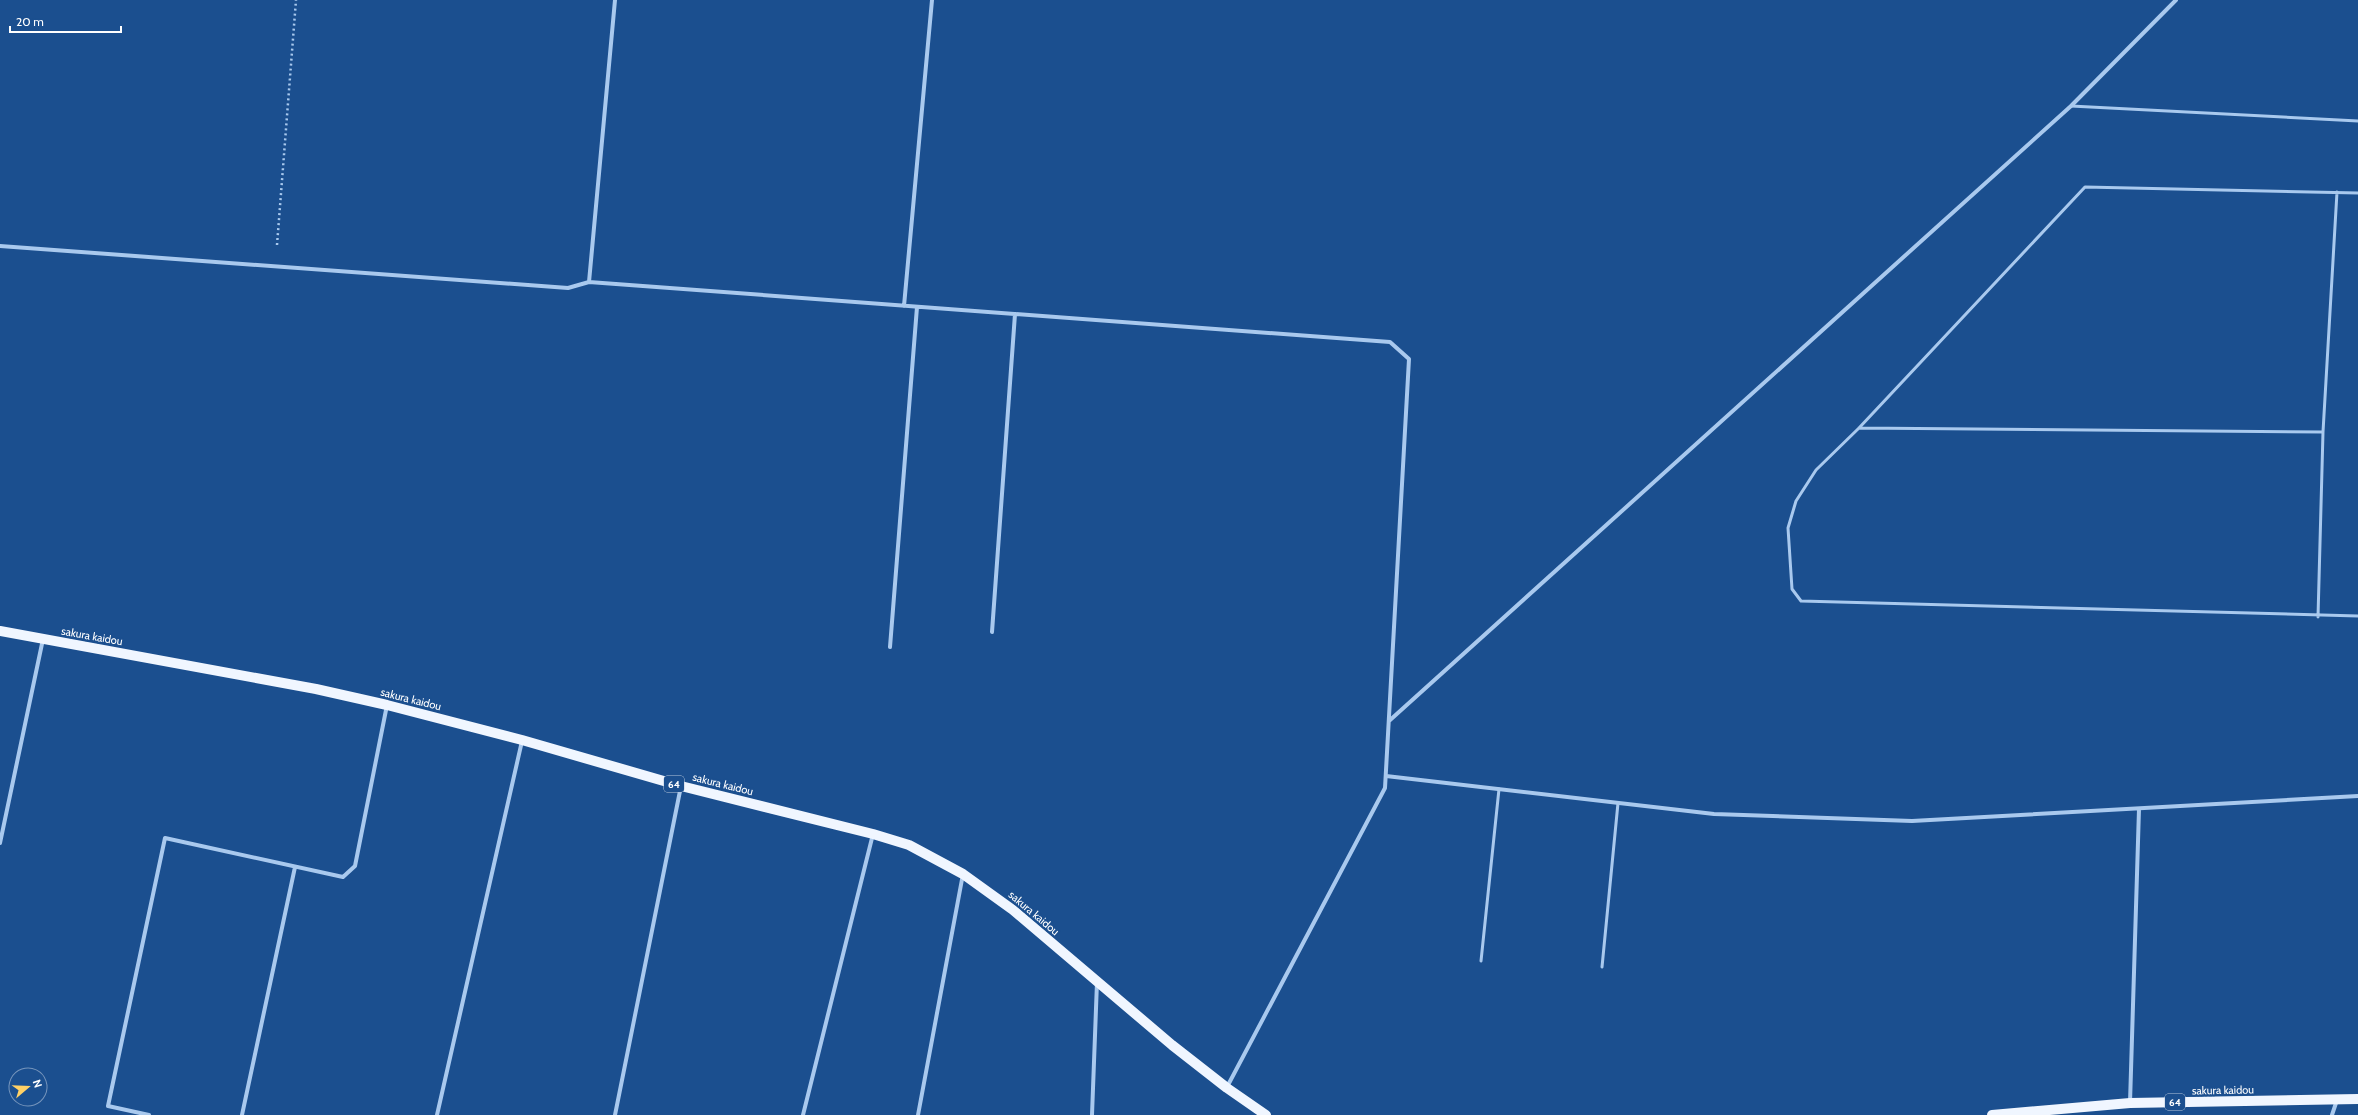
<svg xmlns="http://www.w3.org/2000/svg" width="2358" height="1115" viewBox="0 0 2358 1115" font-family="Cabin,sans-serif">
<rect width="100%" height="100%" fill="#1b4f8f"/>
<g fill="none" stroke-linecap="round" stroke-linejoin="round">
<!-- path -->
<path stroke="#a9c9ee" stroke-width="2.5" stroke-dasharray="2 3" stroke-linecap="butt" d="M277,245L296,0"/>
<!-- lane -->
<path stroke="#a9c9ee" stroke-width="3" d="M2071,106L2358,121
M2358,193L2085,187L1859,428L1816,470L1796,501L1788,528L1792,589L1801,601L2358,616
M1859,428L2323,432
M2318,617L2323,432L2337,192
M1481,961L1499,789
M1602,967L1618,803"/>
<!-- street -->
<path stroke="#a9c9ee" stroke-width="4" d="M615,0L589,282L1390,342L1409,359L1385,788L1227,1087
M0,246L568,288L589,282
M904,306L932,0
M992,632L1015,314
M890,647L917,307
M1389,721L2071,106L2176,0
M1386,776L1714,814L1912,821L2358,796
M0,843L43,639
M2130,1103L2139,809
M149,1115L108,1106L165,838L343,877L355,866L387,705
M242,1115L295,867
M437,1115L522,741
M615,1115L681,786
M803,1115L873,834
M918,1115L963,874
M1092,1115L1097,982
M2332,1115L2337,1100"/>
<!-- primary -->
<path stroke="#f0f6ff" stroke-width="10" d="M0,631L316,689L387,705L522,740L681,786L873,834L909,845L963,874L1013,910L1172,1045L1227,1088L1266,1115
M1992,1115L2130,1103L2358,1099"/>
</g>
<g text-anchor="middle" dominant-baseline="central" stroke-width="4" stroke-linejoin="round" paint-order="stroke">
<!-- shield labels -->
<g fill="#1b4f8f" stroke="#bbcadd" stroke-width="1">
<rect x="664" y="776" width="20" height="16" rx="3"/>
<rect x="2165" y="1094" width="20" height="16" rx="3"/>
</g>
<g font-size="10" font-weight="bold" fill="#fff">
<text x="674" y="784">64</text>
<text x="2175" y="1102">64</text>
</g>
<!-- street labels -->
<g font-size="11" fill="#fff" stroke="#1b4f8f">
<text transform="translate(92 636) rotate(10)">sakura kaidou</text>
<text transform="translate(411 699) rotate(14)">sakura kaidou</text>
<text transform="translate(723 784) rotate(14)">sakura kaidou</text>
<text transform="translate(1034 913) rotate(40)">sakura kaidou</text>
<text transform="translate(2223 1090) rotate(-1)">sakura kaidou</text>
</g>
</g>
<!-- north arrow -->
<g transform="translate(28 1087) rotate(71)"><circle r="19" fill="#1b4f8f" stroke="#7695bc"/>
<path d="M0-3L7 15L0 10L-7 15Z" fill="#ffd166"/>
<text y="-6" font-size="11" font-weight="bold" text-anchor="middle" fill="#ffffff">N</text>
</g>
<!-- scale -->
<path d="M10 26v6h111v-6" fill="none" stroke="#ffffff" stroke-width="2"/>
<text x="16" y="26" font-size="12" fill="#ffffff" stroke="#1b4f8f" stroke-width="3" paint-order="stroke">20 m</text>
</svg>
